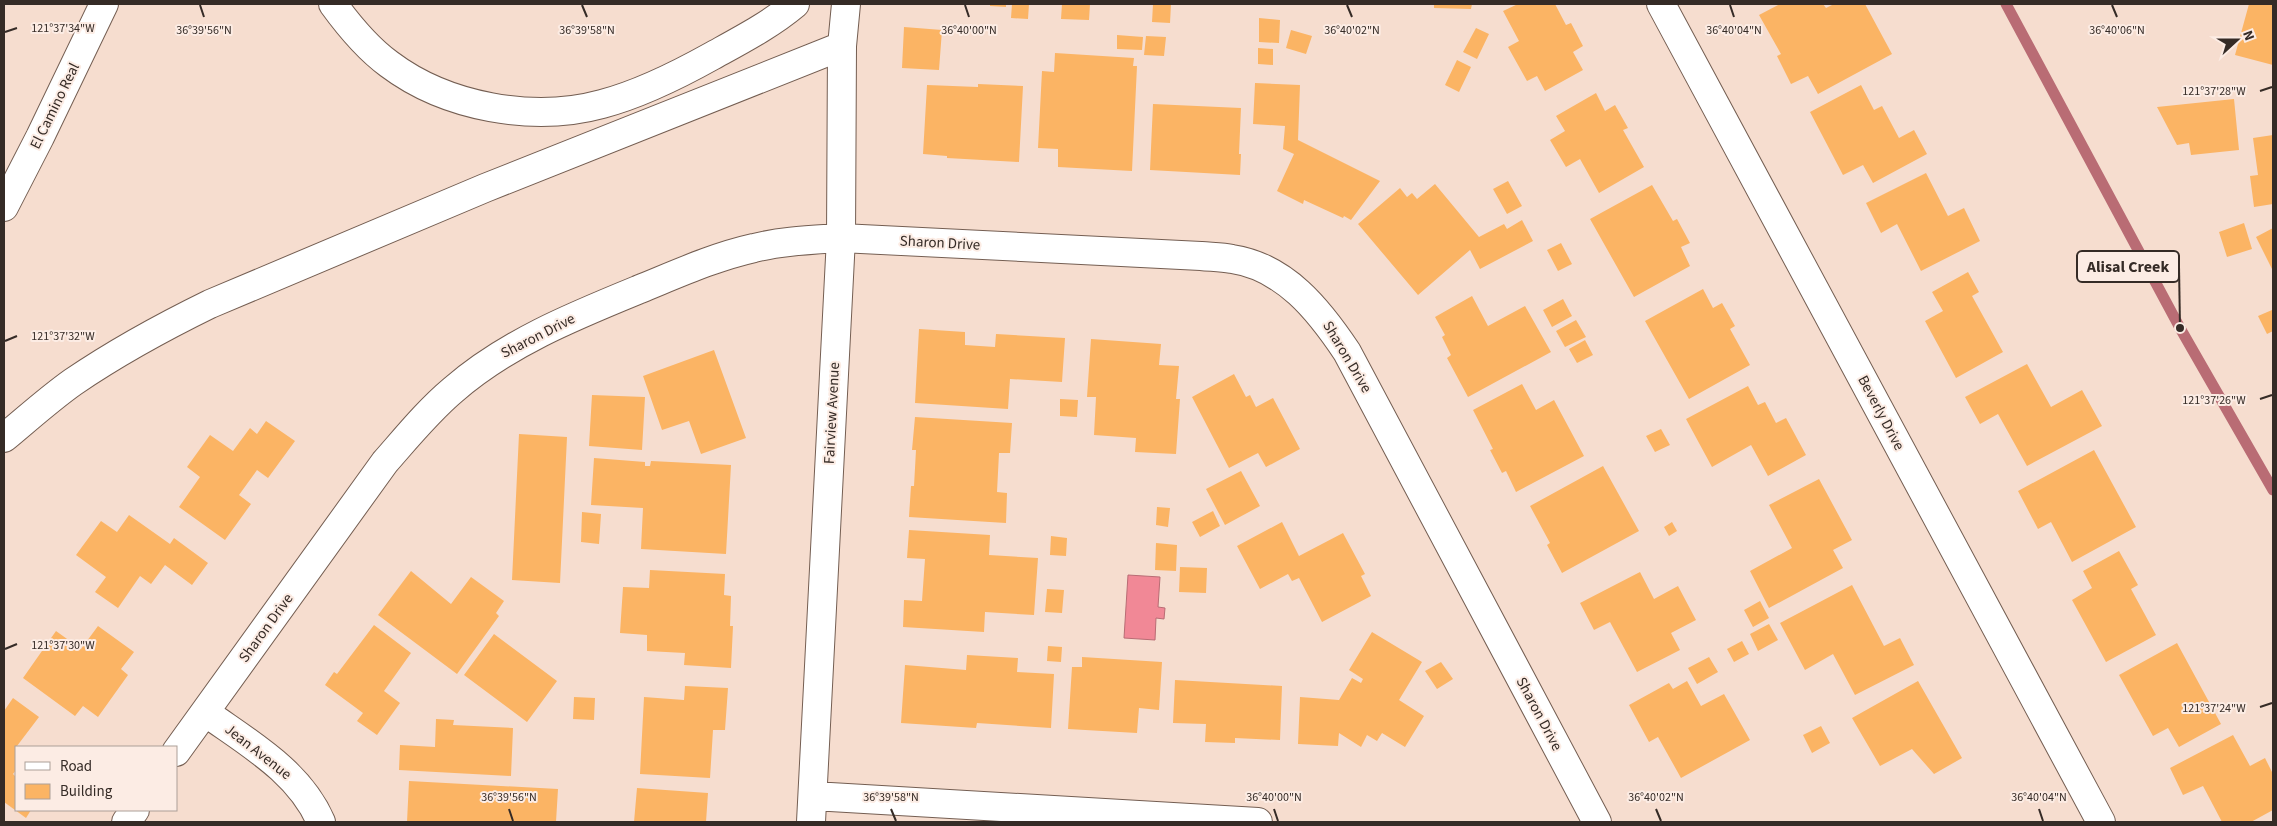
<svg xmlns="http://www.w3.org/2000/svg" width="2277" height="826" viewBox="0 0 2277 826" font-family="'Source Sans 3',sans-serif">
<rect width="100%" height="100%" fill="#f6ddcf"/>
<!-- water -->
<path fill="#f18896" stroke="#b96c74" d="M1128,575L1160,577L1158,607L1165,608L1164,619L1156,618L1155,640L1124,638Z"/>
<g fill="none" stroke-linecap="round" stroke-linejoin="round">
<!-- stream -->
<path stroke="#b96c74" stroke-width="11" d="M2006,4L2180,328L2273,490"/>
</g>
<!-- building -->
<path fill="#fbb464" d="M990,4H1006V7L990,6Z
M1012,4H1029L1028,19L1011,18Z
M1062,4H1090L1089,20L1061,19Z
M1153,4H1171L1170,23L1152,22Z
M1434,4H1472L1471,9L1434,8Z
M1518,4H1555L1566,25L1571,23L1583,46L1573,52L1583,70L1545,91L1537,76L1527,81L1508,47L1519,41L1503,11Z
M1780,4H1823L1826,8L1834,4H1865L1892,54L1818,94L1808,76L1791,84L1777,56L1781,54L1759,15Z
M2249,4H2273V65L2235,55Z
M1259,18L1280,20L1279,43L1259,42Z
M904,27L942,30L939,70L902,68Z
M1476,28L1489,34L1477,59L1463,52Z
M1291,30L1312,36L1306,54L1286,48Z
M1117,35L1143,37L1142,50L1117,49Z
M1146,36L1166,37L1164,56L1144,55Z
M1258,48L1273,49V65L1258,64Z
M1055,53L1134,58L1133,66H1137L1132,171L1058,167V149L1038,148L1042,71L1054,72Z
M1457,60L1471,67L1459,92L1445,85Z
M1255,83L1300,85L1298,140L1380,181L1351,220L1344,216L1343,218L1304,200L1303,204L1277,191L1294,154L1283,149L1285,126L1253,124Z
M978,84L1023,86L1019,162L947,158V156L923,154L927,85L978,87Z
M1861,85L1874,110L1882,106L1899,138L1914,130L1927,154L1873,183L1863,165L1843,175L1810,112Z
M1596,93L1605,111L1615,105L1628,128L1623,130L1644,167L1599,193L1580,159L1566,167L1550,140L1565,131L1556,116Z
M2234,99L2239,150L2191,155L2189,143L2177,145L2157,107Z
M1153,104L1241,108L1239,154H1241L1240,175L1150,170Z
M2273,135V204L2254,207L2250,176L2258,175L2253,138Z
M1926,173L1948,216L1964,208L1980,241L1921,271L1897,224L1881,233L1866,203Z
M1508,181L1522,206L1507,214L1493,189Z
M1435,184L1479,237L1504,224L1507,229L1522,220L1533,241L1480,269L1470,250L1418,295L1358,224L1400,188L1407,197L1412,193L1417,199Z
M1652,185L1673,221L1677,219L1690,243L1681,247L1690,266L1634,297L1590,219Z
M2244,223L2252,249L2227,257L2219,232Z
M2273,228V271L2256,237Z
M1561,243L1572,264L1558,271L1547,250Z
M1968,272L1979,292L1972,296L2003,352L1956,378L1925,321L1943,311L1932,292Z
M1703,289L1713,308L1722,303L1735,326L1730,329L1750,365L1689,399L1645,321Z
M1472,296L1488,326L1525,306L1551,352L1468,397L1447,358L1451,355L1442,337L1445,335L1435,317Z
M1563,299L1572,316L1552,327L1543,310Z
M2272,310L2273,331L2267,334L2258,316Z
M1576,320L1586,337L1565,347L1556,331Z
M919,329L965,332V345L995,347L996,334L1065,338L1062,382L1010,379L1008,409L915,403Z
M1091,339L1161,344L1159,365L1179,366L1176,399H1180L1176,454L1135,452L1136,438L1094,435L1096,397H1087Z
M1585,340L1593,355L1577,363L1569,349Z
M714,350L746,438L701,454L689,421L662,430L643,376Z
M2027,364L2051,407L2082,390L2102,426L2027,466L1998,414L1980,424L1965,397Z
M1234,374L1246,397L1250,395L1256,407L1273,398L1300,449L1266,467L1258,453L1229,468L1192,397Z
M1522,384L1536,410L1554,400L1584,456L1516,492L1506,471L1502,473L1490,450L1493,449L1473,410Z
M1748,386L1758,405L1765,402L1776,423L1786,418L1806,455L1768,476L1751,445L1712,467L1686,419Z
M592,395L645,397L642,450L589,446Z
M1060,399L1078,400L1077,417L1060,416Z
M915,417L1012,423L1010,453H999L997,492L1007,493L1006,523L909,517L911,486H914L916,450H912Z
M266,421L295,441L268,478L257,470L239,495L251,504L225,540L179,507L200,477L187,467L210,435L233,451L250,428L257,434Z
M1661,429L1670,445L1655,452L1646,436Z
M519,434L567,437L560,583L512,580Z
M2094,450L2136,527L2072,562L2051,522L2038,529L2018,491Z
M594,458L645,462V466H650L651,461L731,465L726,554L641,549L643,508L591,505Z
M1603,466L1639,531L1562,573L1547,545L1550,543L1530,506Z
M1241,471L1260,506L1225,525L1206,489Z
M1819,479L1852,540L1833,550L1843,568L1769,608L1750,571L1792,548L1769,505Z
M1157,507L1170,508L1168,527L1156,525Z
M1213,511L1220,526L1200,537L1192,522Z
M582,512L601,514L599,544L581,542Z
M129,515L170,544L174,538L208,563L192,585L165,565L151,584L140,576L118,608L95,592L106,577L76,555L101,521L117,532Z
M1282,522L1299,556L1343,533L1365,574L1361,576L1371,596L1322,622L1299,578L1292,581L1288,574L1260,589L1237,546Z
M1672,522L1677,531L1669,536L1664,527Z
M909,530L990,535L989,555L1038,558L1034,615L985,612L984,632L903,627L904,600L922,601L925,559L907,558Z
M1051,536L1067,538L1066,556L1050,555Z
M1156,543L1177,545L1176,571L1155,570Z
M2119,551L2138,585L2131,589L2156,635L2106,662L2072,600L2092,588L2083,571Z
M1180,567L1207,568L1206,593L1179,592Z
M650,570L725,574L724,595L731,596L730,626H733L731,668L684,665L685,653L647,651V635L620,633L623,587L649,588Z
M411,571L451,604L471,577L504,601L496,613L499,616L457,674L378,615Z
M1640,572L1654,599L1678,586L1696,620L1671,633L1680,650L1637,672L1610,622L1594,630L1580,603Z
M1852,585L1884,646L1900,638L1914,665L1855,695L1833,654L1805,670L1780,623Z
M1047,589L1064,590L1062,613L1045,612Z
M1760,601L1769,618L1753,627L1744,610Z
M1769,624L1778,640L1758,651L1750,634Z
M374,625L411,653L384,691L400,703L377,735L357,721L363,713L325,685L334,672L337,674Z
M98,626L134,652L121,669L128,675L98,717L83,706L75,716L23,678L56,631L81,649Z
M1372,632L1422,662L1399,700L1424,716L1405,747L1382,733L1377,741L1367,735L1361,747L1339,733L1338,746L1298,744L1300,697L1339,700L1352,678L1361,683L1363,679L1349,670Z
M494,634L557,681L527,722L464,675Z
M1742,641L1749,654L1734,662L1727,649Z
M2177,643L2221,724L2179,747L2168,728L2153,736L2119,675Z
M1048,646L1062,647L1061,662L1047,661Z
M967,655L1018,658L1017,672L1054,674L1051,728L977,723L976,728L901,723L905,665L966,670Z
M1082,657L1162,662L1159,710L1139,708L1137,733L1068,729L1072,667H1082Z
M1709,657L1718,672L1697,684L1688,668Z
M1441,662L1453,679L1437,689L1425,671Z
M1175,680L1282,686L1280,740L1235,738V743L1205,742L1206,724L1173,723Z
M1687,681L1701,706L1724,694L1750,740L1681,778L1658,737L1649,742L1629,705L1669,683L1673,689Z
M1918,681L1962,758L1934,774L1912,749L1880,766L1852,718Z
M685,686L728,688L725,730H713L710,778L640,774L644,697L684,700Z
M574,697L595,698L594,720L573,719Z
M13,698L39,717L17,746L19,747H16V770L13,774L16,777V810H31L26,818L4,802V711Z
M436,719L454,720L453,725L513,728L511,776L399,770L400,745L435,747Z
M1821,726L1830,743L1812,753L1803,735Z
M2233,735L2250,766L2265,758L2273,774V810L2251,822H2222L2203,786L2183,795L2170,768Z
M409,781L558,789L556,822H407Z
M637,788L708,793L706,822H634Z"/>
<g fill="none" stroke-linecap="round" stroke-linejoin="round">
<!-- minor casing -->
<g stroke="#745e52" stroke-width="30">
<path id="minor" d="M1661,4L2101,822
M205,712C248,743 299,771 321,822
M176,752L385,462C407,437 428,411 453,390C507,343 574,316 640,289C677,274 714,257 754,248C782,241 812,240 841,238L1201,256C1211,257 1222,257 1232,259C1285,267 1319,310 1347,352L1597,822
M813,796L1258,822
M126,822L135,810
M811,822L841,238L842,46"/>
</g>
<!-- highway casing -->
<g stroke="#745e52" stroke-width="30">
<path id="highway" d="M333,4C349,26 367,48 389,64C446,107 533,123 602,104C640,94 678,75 712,56C741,40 770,25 795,4
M4,207L40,137L104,4
M4,438C27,419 49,399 73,382C117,352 163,327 210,304L485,188L842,46L846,4"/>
</g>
<!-- minor -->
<use href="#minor" stroke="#fff" stroke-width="28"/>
<!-- highway -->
<use href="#highway" stroke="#fff" stroke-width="28"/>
</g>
<!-- ticks -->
<path fill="none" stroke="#352b26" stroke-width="2" d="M200,5L204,17M582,5L587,17M965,5L969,17M1347,5L1352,17M1730,5L1734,17M2112,5L2117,17M5,32L17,28M2260,91L2272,87M5,341L17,336M2260,399L2272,395M5,649L17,644M2260,707L2272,703M509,809L513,821M891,809L896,821M1274,809L1278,821M1656,809L1661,821M2039,809L2043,821"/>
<g text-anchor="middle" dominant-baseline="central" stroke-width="4" stroke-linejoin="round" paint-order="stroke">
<!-- street labels -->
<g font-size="15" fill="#352b26" stroke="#fcece4">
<text transform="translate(55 106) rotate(-64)">El Camino Real</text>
<text transform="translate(940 243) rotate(3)">Sharon Drive</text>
<text transform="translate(538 336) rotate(-27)">Sharon Drive</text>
<text transform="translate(1347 357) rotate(59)">Sharon Drive</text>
<text transform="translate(832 413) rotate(-87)">Fairview Avenue</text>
<text transform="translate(1881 413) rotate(62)">Beverly Drive</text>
<text transform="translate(266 628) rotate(-54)">Sharon Drive</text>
<text transform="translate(1539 714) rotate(62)">Sharon Drive</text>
<text transform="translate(258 752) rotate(38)">Jean Avenue</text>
</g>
</g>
<g font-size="12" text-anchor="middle" fill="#352b26" stroke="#fcece4" stroke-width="4" stroke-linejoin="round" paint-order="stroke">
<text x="63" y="32">121°37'34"W</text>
<text x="204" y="34">36°39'56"N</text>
<text x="969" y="34">36°40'00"N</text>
<text x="1734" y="34">36°40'04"N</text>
<text x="587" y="34">36°39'58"N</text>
<text x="1352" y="34">36°40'02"N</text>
<text x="2117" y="34">36°40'06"N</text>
<text x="2214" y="95">121°37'28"W</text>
<text x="63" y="340">121°37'32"W</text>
<text x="2214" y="404">121°37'26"W</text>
<text x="63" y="649">121°37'30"W</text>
<text x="2214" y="712">121°37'24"W</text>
<text x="509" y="801">36°39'56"N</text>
<text x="891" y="801">36°39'58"N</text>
<text x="1274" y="801">36°40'00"N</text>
<text x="1656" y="801">36°40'02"N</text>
<text x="2039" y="801">36°40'04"N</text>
</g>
<!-- callouts -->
<path fill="none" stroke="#352b26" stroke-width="2" d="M2180 328L2179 266"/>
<circle fill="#352b26" stroke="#fcece4" stroke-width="2" cx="2180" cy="328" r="5"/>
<rect fill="#fcece4" stroke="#352b26" stroke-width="2" x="2077" y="251" width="102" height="31" rx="5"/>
<g font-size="16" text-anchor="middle" font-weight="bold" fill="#352b26">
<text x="2128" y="272">Alisal Creek</text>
</g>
<!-- border -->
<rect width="2277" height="826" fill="none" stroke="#352b26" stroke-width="10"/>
<!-- legend -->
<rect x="15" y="746" width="162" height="65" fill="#fcece4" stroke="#ac9f98"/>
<rect x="25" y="762" width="25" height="8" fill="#ffffff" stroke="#ac9f98"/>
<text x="60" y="771" font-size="15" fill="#352b26">Road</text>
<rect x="25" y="784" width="25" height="15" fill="#fbb464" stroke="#ac9f98"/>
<text x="60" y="796" font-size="15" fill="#352b26">Building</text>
<!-- north arrow -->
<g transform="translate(2237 40) rotate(69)" stroke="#fcece4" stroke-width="4" paint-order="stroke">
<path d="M0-4L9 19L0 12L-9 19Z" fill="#352b26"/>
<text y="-8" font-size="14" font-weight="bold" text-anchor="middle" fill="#352b26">N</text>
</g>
</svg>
